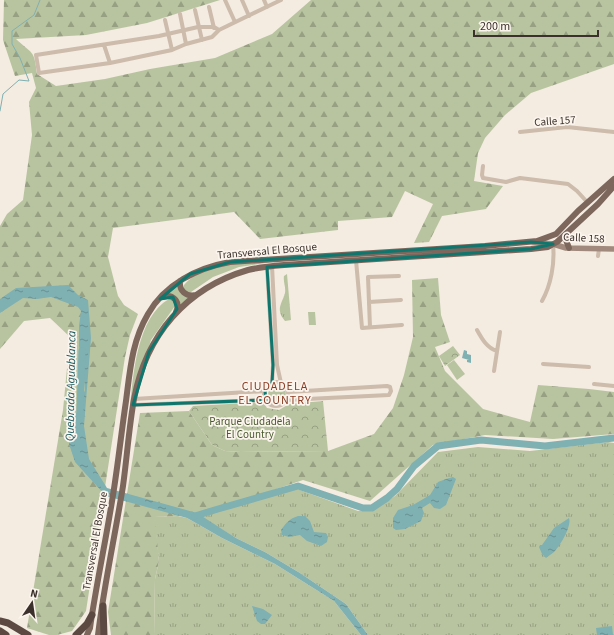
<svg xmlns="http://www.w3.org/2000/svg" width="614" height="635" viewBox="0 0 614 635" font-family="'Source Sans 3',sans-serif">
<defs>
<pattern id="grass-tufts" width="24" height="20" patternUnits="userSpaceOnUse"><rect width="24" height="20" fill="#b8c4a0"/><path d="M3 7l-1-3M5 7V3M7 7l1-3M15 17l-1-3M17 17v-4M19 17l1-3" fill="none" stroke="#97a083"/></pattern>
<pattern id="forest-firs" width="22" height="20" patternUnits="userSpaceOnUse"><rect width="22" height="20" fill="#b8c4a0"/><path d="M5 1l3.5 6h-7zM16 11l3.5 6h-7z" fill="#97a083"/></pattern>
<pattern id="park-crowns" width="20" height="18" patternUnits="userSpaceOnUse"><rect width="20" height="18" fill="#b8c4a0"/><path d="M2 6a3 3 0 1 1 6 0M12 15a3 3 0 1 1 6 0" fill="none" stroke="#97a083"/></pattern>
<pattern id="water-ripples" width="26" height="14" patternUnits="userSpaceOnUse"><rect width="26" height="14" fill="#7fb0b2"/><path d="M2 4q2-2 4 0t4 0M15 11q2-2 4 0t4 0" fill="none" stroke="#699091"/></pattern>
</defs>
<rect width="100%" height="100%" fill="#f4ebe1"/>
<!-- grass -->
<path fill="url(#grass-tufts)" d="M287,274L291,320L285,321C275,309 282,304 285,293C286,287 283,282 284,276Z
M268 395a9 9 0 1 1 18 0a9 9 0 1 1-18 0Z
M608,442L614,443V635H368L346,604L300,573L265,552L236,538L200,516L217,509L297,489L358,511L375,509L395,496L438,452L478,447L530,451Z
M178,516L187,518L222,538L275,564L334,601L361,635H154L155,579L159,561L154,517Z"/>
<!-- forest -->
<path fill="url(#forest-firs)" d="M4,0H220L147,23L86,35L16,39C33,55 34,49 37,74L56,86L105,79L150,69L215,58L272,34L311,0H614V64L531,93L505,115L485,138L478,153L474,181L503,186L486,209L442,216L429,242L414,243L433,204L405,191L392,217L338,221V230L260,239L234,212L113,228L108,257L118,296L124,305L138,314L130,335L125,357L86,611L72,631L57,635H49L27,628L63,410L70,337L50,318L24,321L0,349V226L7,214L23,200L32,135L29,102L36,88L32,73L15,76L3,40Z
M438,278L441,315L450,342L435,347L445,371L483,409L530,422L538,385L589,389L614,392V434L553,439L485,435L433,445L370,501L303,480L199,515L155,517L159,561L155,579L154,635H111L108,612L140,413L189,411L212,445L225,451L241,452L328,451L374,434L393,408L404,375L413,337L412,280Z"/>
<!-- park -->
<path fill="url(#park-crowns)" d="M453,346L460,355L445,366L439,356Z
M323,401L328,451L241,452L225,451L212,445L189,411L193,406L263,402L267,408L279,410L289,404Z"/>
<!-- garden -->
<path fill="#b8c4a0" d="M273,262L239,267L213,277L191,292H186L184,290V285C203,262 245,263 273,262Z
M179,284L191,297L181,306C179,296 175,295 166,294Z
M169,299H173L175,306L151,340L130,408C133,375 137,317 169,299Z
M308,312H315L316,325H309Z
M454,360L465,374L457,380L447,365Z"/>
<!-- water -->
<path fill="url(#water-ripples)" d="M68,285L78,295L88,300L91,338L84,426L89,459L107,488L197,513L236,538L265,552L300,573L346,604L368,635H361L334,601L275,564L222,538L187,518L106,496L84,472L75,462L69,444V432L85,390L83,368L79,346V326L81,311L78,307L51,297L37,299L23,298L0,313V299L16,288Z
M464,350L467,351V354L471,355V363L467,362V360H469L462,358Z
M453,477L456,479L446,505L440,509L434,508L430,503L422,508L424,513L421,521L405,529L396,530L393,528V518L398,510L413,505L430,495L438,482L446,479Z
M298,516H305L310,521L314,532L326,533L328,537L327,542L321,546L307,541L300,535L289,537L282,535L281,530C287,522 289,519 298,516Z
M569,518C572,526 560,546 554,552C552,554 548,556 546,558L542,554L539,547L540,545H542L554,528Z
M252,606L263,609L272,615L265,624H261L257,621Z
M612,626L613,635H597L596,628Z"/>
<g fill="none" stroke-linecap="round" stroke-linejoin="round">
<!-- stream -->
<path stroke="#7fb0b2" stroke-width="1" d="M0,111L3,94L19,80L29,81L20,58L12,44V31L34,15L40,0"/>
<!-- river -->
<path stroke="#7fb0b2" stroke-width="7" d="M80,411L82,351
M195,516L218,509L298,486L363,508H372L387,498L397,489L414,466L438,446L481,440L545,446L614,438"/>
<!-- street -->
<path stroke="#cdbbac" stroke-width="4" d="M225,0L235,22
M242,0L249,16
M264,0L267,7
M209,7L214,28
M195,10L202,40
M180,14L186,44
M165,20L172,50
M219,30L214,27H198L159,36L36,55L39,73L110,63L172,50L186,44L212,37L219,30L281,0
M104,45L110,63
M520,132L567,127L614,132
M483,166L482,175L483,178L506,182L520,178L568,184L577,191L588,203
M598,256L599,249
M356,260L362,328L402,325
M272,266L277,365L281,383
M267,267L273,365L272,383
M542,301C551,285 555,263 553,244
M369,302L401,300
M370,327L368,277L399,276
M477,330C482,339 487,348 497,351
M543,364L589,367
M494,371L500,332
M264 394a12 12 0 1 1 24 0a12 12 0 1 1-24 0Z
M594,384L614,386
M134,399L265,391
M287,400L389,395L391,391L390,387L387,386L288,392
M133,405L266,400"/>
<!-- secondary -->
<path stroke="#a18a7d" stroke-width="5.5" d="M533,242L553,244L566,248L614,249"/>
<!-- primary -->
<path stroke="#7d675c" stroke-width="6" d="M568,233L566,240L569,248
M180,281C179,291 186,297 196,295
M162,297C173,293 181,302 176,312
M87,635L90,628C97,579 108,531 115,482C119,455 122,428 126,401C130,370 132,341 148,314C165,284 197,268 230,262L485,246L537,241L556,234L578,211L614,179
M98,635C104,585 115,536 123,486C127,457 129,427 134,399C146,335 186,288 248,270C260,267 272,266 284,265L531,249L548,247L557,242L598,204L614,186"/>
<!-- highway -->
<path stroke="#5c4a42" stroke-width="7" d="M103,606L104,635
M0,621L8,623L28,635
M0,631L6,635
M76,635L87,624L92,615"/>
</g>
<!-- marked area -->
<path fill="none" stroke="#0f766e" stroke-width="3" stroke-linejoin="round" d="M531,242L553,244L531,249L267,267L273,365L272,383L265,391L266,400L133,405L149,352L177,309L173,297L160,299L190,274L230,262Z"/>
<g text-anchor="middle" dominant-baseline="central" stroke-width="3.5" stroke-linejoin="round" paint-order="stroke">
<!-- street labels -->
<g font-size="11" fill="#3b302b" stroke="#fbf5ee">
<text transform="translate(555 121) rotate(-4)">Calle 157</text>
<text transform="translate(584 238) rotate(3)">Calle 158</text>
<text transform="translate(267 251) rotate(-5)">Transversal El Bosque</text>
<text transform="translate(95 541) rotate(-80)">Transversal El Bosque</text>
</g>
<!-- park labels -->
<g font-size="11" fill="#4a5a2e" stroke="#fbf5ee">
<text x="250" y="421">Parque Ciudadela<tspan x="250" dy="13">El Country</tspan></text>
</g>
<!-- water labels -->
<g font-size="12" font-style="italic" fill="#1f5a5e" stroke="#fbf5ee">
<text transform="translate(71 386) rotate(-89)">Quebrada Aguablanca</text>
</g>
<!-- neighbourhood labels -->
<g font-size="12" letter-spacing="1" fill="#8c3b22" stroke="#fbf5ee">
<text x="275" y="386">CIUDADELA<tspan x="275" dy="14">EL COUNTRY</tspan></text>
</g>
</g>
<!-- north arrow -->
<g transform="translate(32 603) rotate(13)" stroke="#fbf5ee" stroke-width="3" paint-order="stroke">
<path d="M0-3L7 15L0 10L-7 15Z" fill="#3b302b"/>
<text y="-6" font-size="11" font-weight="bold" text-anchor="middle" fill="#3b302b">N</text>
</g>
<!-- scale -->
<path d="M474 30v6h124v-6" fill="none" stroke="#3b302b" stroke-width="2"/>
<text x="480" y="30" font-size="12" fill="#3b302b" stroke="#fbf5ee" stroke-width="3" paint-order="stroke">200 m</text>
</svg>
